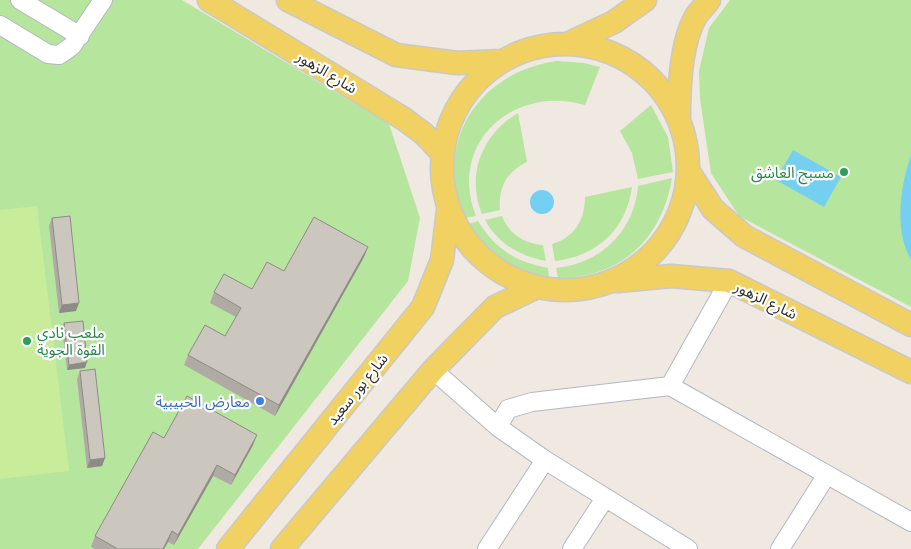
<svg xmlns="http://www.w3.org/2000/svg" width="911" height="549" viewBox="0 0 911 549" font-family="Poppins,'Noto Sans Arabic',sans-serif">
<rect width="100%" height="100%" fill="#efe9e1"/>
<!-- green -->
<path fill="#b6e59e" d="M0,0H182L389,124L420,218L408,281L198,549H0Z
M730,0H911V307L739,216L711,173L700,99L699,71L709,28Z
M557,61L584,63L600,67L585,105C514,84 447,143 476,216L465,218C432,143 478,72 557,61Z
M651,105L668,137L673,172L638,179L632,153L620,131Z
M518,113L527,162C507,171 498,188 500,210L482,214C466,175 482,134 518,113Z
M672,178C662,239 621,278 558,278L556,268C602,263 634,231 638,186Z
M632,187C626,230 597,256 555,261L552,244C574,238 585,220 585,197Z
M502,216C509,234 524,244 543,245L546,261C520,256 498,244 485,220Z
M478,221C495,249 516,262 548,268L549,278C514,271 489,253 468,224Z"/>
<!-- pitch -->
<path fill="#c9ec9a" d="M37,206L69,471L0,479V210Z"/>
<!-- water -->
<path fill="#75cff0" d="M793,150L841,177L824,207L776,180Z
M911,155V260C894,229 900,188 911,155Z
M530 202a12 12 0 1 1 24 0a12 12 0 1 1-24 0Z"/>
<g fill="none" stroke-linecap="round" stroke-linejoin="round">
<!-- minor casing -->
<g stroke="#b4b7c1" stroke-width="20">
<path id="minor" d="M20,0L80,36
M0,25L48,54L59,55L72,46L103,0
M433,370L498,427L545,460L688,549
M670,386L729,281
M498,427L508,409L532,402L670,386L911,522
M487,549L545,460
M572,549L605,498
M780,549L826,476"/>
</g>
<!-- major casing -->
<g stroke="#c9c9c9" stroke-width="25">
<path id="major" d="M209,0L404,119L424,134L441,152
M288,0L396,55L457,63L501,61
M569,43L614,22L645,0
M442 167a123 123 0 1 1 246 0a123 123 0 1 1-246 0Z
M679,117C679,90 681,43 695,18C698,12 705,6 709,0
M689,172L713,209L744,236L911,325
M618,281L671,276L729,281L911,372
M228,549L423,307L442,260L448,210
M282,549L433,370L495,307L535,288"/>
</g>
<!-- minor -->
<use href="#minor" stroke="#fff" stroke-width="18"/>
<!-- major -->
<use href="#major" stroke="#f2d163" stroke-width="22"/>
</g>
<!-- wall -->
<path fill="#afaba4" d="M52,218L76,311L59,313L49,226Z
M364,257L275,416L184,365L188,355L225,336L236,317L210,303L214,292L252,289L284,271Z
M64,323L85,368L67,370L62,329Z
M80,371L105,458L102,466L87,468L77,379Z
M164,438L253,445L231,485L213,476L174,545L168,542L164,549H95L91,547L95,536Z"/>
<!-- shaded-wall -->
<path fill="#8e8b86" d="M368,247L364,257L275,416L279,405Z
M79,303L76,311L59,313L62,305Z
M87,362L85,368L67,370L69,365Z
M257,435L253,445L231,485L235,475Z
M105,458L102,466L87,468L90,460Z
M217,465L213,476L174,545L178,535Z
M172,531L168,542L164,549H163Z"/>
<!-- building -->
<path fill="#cbc7bf" stroke="#8e8b86" d="M70,216L79,303L62,305L52,218Z
M314,217L368,247L279,405L188,355L205,325L225,336L241,308L214,292L224,274L252,289L267,262L284,271Z
M83,321L87,362L69,365L64,323Z
M95,369L105,458L90,460L80,371Z
M187,396L257,435L235,475L217,465L178,535L172,531L163,549H118L95,536L153,432L164,438Z"/>
<!-- markers -->
<g fill="#2e9e5b" stroke="#fff" stroke-width="2">
<circle cx="844" cy="172" r="5"/>
<circle cx="27" cy="341" r="5"/>
</g>
<circle fill="#3f7fe0" stroke="#fff" stroke-width="2" cx="260" cy="401" r="5"/>
<g text-anchor="middle" dominant-baseline="central" stroke-width="4.5" stroke-linejoin="round" paint-order="stroke">
<!-- street labels -->
<g font-size="15" fill="#2e2e2e" stroke="#fff">
<text transform="translate(327 72) rotate(31)">شارع الزهور</text>
<text transform="translate(766 300) rotate(26)">شارع الزهور</text>
<text transform="translate(357 389) rotate(-51)">شارع بور سعيد</text>
</g>
<!-- leisure labels -->
<g font-size="15" fill="#27864d" stroke="#fff" text-anchor="end">
<text x="834" y="172">مسبح العاشق</text>
<text x="37" y="332" text-anchor="start">ملعب نادي<tspan x="37" dy="17">القوة الجوية</tspan></text>
</g>
<!-- shop labels -->
<g font-size="15" fill="#366cbe" stroke="#fff" text-anchor="end">
<text x="250" y="401">معارض الحبيبية</text>
</g>
</g>
</svg>
